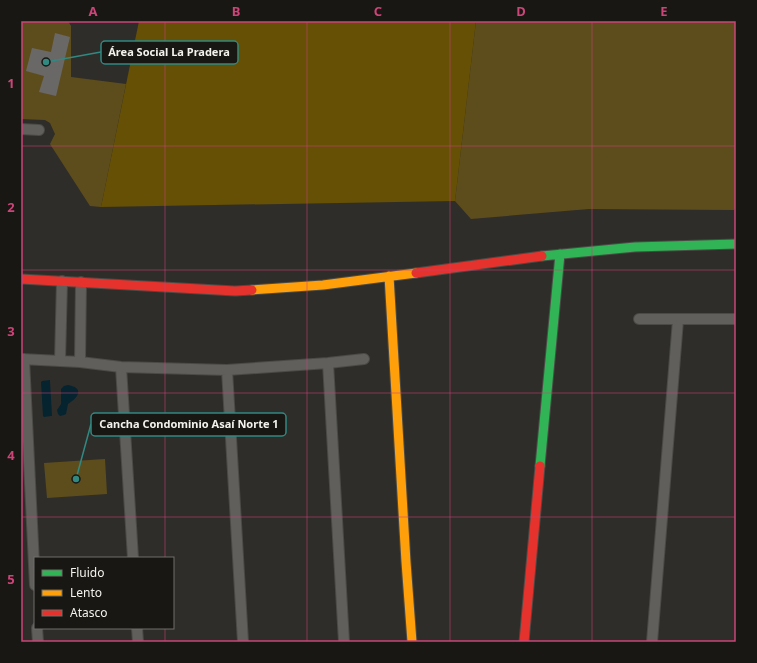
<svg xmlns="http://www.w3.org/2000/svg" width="757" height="663" viewBox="0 0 757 663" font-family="'Noto Sans',sans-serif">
<rect width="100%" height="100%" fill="#2f2d29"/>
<!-- green -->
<path fill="#5e4d1c" d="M21,21H68L71,26V77L126,84L101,207L90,206L50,144L55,134L50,123L45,120L21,119Z
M476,21H736V206L734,210L589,209L471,219L455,201Z
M105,459L107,494L47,498L44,463Z"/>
<!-- forest -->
<path fill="#655006" d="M139,21H476L455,201L101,207Z"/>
<!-- water -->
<path fill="#052430" d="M50,380V381L52,416H51L44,417L43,416L41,382L42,381Z
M68,385C85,388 78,398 68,404L66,414L64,415L60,416L58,414L57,410L61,404V389L64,386Z"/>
<!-- building -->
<path fill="#6a6867" d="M55,33L70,37L56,96L39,92L44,76L26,71L32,48L51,52Z"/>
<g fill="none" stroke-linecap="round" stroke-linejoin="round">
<!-- street casing -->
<g stroke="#4b4a46" stroke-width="12">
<path id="street" d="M21,129L39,130
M639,319H736
M21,359L80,362L121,367L227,370L328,363L364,359
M24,359L35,585
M60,361L62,281
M80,362L81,282
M328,363L344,642
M121,367L133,558
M227,370L243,642
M37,628L38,642
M137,628L138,642
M652,642L678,320"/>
</g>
<!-- fast casing -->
<g stroke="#4b4a46" stroke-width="11">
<path id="fast" d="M542,256L635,247L736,244
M540,466L560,254"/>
</g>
<!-- slow casing -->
<g stroke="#4b4a46" stroke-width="11">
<path id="slow" d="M389,276L406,562L412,642
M252,290L323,285L416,273"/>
</g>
<!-- jam casing -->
<g stroke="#4b4a46" stroke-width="11">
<path id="jam" d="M416,273L542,256
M21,279L235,291L252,290
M524,642L540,466"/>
</g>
<!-- street -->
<use href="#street" stroke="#605f5c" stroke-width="10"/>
<!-- fast -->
<use href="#fast" stroke="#30b455" stroke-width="9"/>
<!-- slow -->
<use href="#slow" stroke="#ff9f0a" stroke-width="9"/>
<!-- jam -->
<use href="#jam" stroke="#e5322d" stroke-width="9"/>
</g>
<!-- grid -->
<path fill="none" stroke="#cc4478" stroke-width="1" stroke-opacity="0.55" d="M165,21V558M307,21V642M450,21V642M592,21V642M21,146H736M21,270H736M21,393H736M21,517H736M165,628V642"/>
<!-- callouts -->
<path fill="none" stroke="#318981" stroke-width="1.5" d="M46 62L101 52M76 479L91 424"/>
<g fill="#318981" stroke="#181713" stroke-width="1.5">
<circle cx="46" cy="62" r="4"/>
<circle cx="76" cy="479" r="4"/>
</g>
<g fill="#181713" stroke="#318981" stroke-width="1.5">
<rect x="101" y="41" width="137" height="23" rx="4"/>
<rect x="91" y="413" width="195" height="23" rx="4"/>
</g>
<g font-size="11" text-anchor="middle" font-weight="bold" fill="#f3f2ec">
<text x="169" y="56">Área Social La Pradera</text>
<text x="189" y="428">Cancha Condominio Asaí Norte 1</text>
</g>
<!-- border -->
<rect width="757" height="663" fill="none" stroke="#181713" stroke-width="44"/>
<!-- legend -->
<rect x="34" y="557" width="140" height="72" fill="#181713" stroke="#706f6a"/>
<rect x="42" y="570" width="20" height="6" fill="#30b455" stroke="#706f6a"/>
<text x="70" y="577" font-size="12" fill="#f3f2ec">Fluido</text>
<rect x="42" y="590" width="20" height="6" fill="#ff9f0a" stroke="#706f6a"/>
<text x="70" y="597" font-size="12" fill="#f3f2ec">Lento</text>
<rect x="42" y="610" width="20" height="6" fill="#e5322d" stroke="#706f6a"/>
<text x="70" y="617" font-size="12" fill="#f3f2ec">Atasco</text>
<rect x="22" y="22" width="713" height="619" fill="none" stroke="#cc4478" stroke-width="1.5"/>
<g font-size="13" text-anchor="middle" font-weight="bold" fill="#cc4478">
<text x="93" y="16">A</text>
<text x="236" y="16">B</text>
<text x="378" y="16">C</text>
<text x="521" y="16">D</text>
<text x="664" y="16">E</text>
<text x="11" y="88">1</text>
<text x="11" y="212">2</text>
<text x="11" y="336">3</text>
<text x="11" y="460">4</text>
<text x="11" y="584">5</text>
</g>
</svg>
